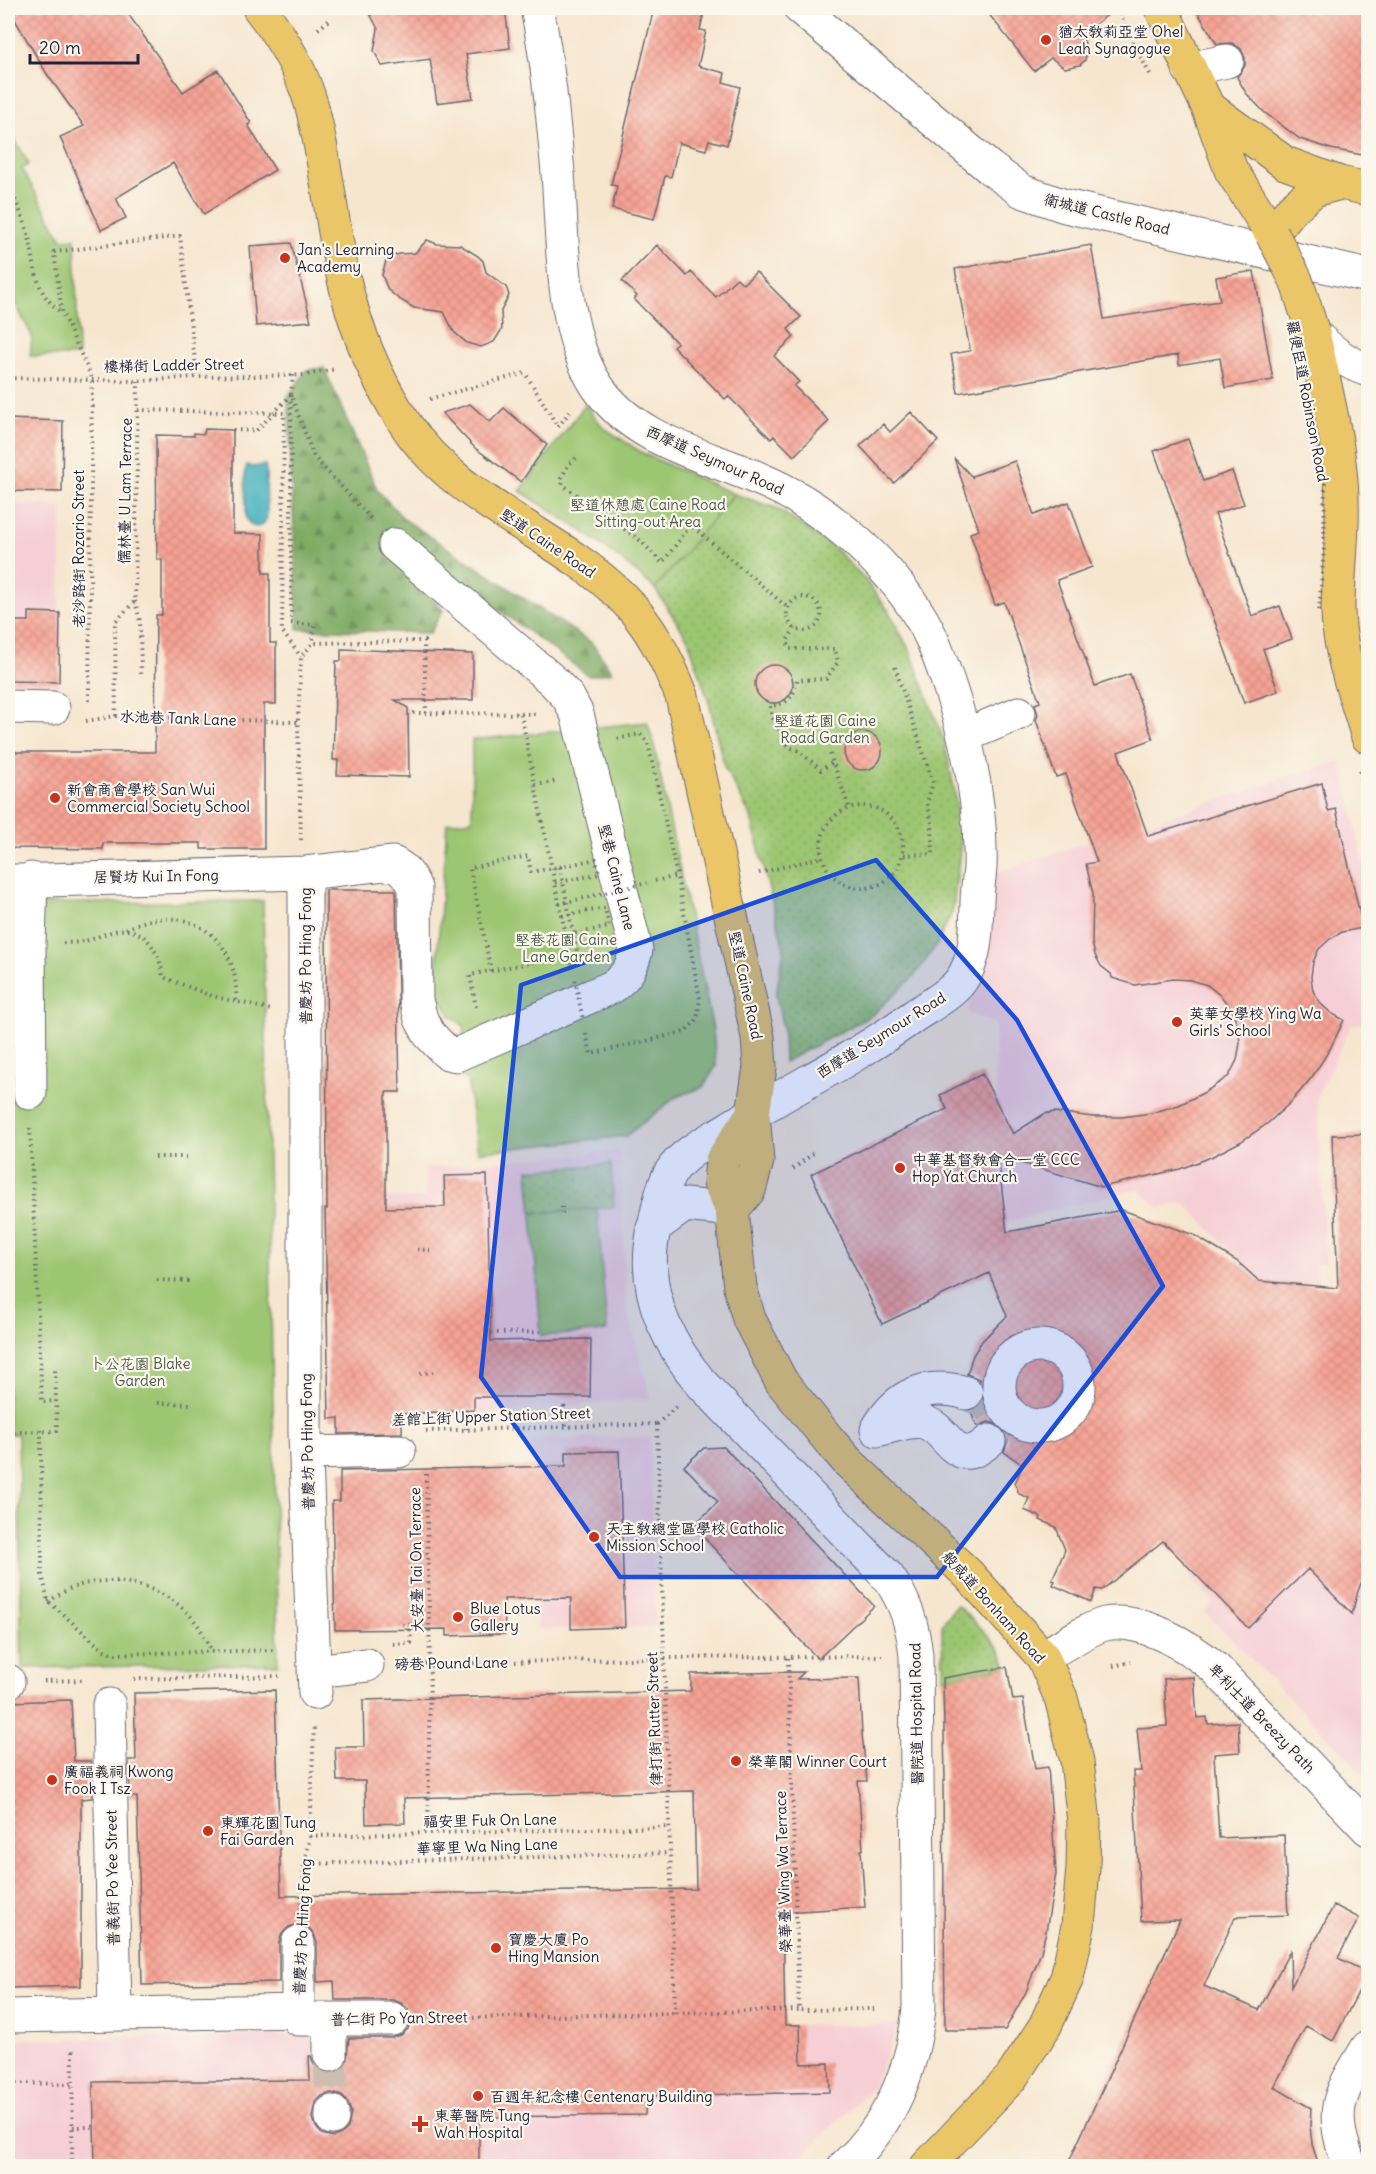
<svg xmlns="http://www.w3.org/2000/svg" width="1376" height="2174" viewBox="0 0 1376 2174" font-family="Delius,'LXGW WenKai TC',sans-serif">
<defs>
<pattern id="forest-firs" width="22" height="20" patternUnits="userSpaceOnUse" patternTransform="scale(1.5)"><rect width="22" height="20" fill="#7eab64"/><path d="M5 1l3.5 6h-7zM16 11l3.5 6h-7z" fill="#678b54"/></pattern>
<pattern id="garden-dots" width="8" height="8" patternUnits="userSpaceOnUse" patternTransform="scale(1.5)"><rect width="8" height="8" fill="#9dc672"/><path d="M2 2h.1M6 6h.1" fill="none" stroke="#87aa64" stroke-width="1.8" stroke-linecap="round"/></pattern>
<pattern id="building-cross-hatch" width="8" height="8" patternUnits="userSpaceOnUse" patternTransform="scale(1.5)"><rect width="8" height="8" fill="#f6a394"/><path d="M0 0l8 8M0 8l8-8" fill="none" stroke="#d38c80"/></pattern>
</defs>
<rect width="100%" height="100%" fill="#fbf7ec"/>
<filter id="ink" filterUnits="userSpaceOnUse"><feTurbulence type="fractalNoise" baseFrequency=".0167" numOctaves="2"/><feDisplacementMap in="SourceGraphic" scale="12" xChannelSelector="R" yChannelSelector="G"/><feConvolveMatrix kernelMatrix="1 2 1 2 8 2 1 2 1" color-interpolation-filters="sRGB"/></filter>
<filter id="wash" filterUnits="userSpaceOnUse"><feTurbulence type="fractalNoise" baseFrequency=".008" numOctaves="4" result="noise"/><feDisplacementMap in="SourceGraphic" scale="24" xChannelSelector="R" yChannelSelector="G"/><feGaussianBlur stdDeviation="1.35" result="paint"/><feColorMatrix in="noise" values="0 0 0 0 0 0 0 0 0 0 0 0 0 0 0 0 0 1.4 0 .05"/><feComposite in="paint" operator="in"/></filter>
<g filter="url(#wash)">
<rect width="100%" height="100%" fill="#f6e6cf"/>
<!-- built -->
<path fill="#f6cfd6" d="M8,504L62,505L58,692L8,691Z
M1341,760L1368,883V1021L1351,1026L1317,1096L1326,1263L1316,1264L1317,1286L1259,1281L1185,1203L1159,1208L1138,1189L997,1224L995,1024L967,1013L977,979L994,873Z
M619,1151L627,1309L651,1398L427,1419L327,1418L325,1200L313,1199L425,1198V1168Z
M1368,1406V1778L1205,1612L1214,1603L1189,1577L1209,1557L1207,1555Z
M650,1437L656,1627L537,1629L531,1440Z
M800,2025H899L873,2086L794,2163L784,2166H8V2040Z"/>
<!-- forest -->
<path fill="url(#forest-firs)" stroke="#506650" stroke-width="1.5" d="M324,368L378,491L405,520L592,643L612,672L589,676L473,591L383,548L443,610L430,633L298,629L288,396L307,370Z"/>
<!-- park -->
<path fill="#9dc672" stroke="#607456" stroke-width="1.5" d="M8,128L29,164L22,169L62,239L75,238L78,356H30L32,336L8,289Z
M585,405L604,428L644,454L734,494L655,589C614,550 568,521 520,491Z
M647,722L653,741L713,1030L716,1066L703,1087L676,1097L626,1136L478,1152L467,1079L455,1076L465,1027L450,1015L435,989L447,823L472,820V740Z
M263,901L278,1664L22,1668L18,1434H8V904Z
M597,1208L607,1331L541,1336L532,1213Z"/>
<!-- garden -->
<path fill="url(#garden-dots)" stroke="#607456" stroke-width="1.5" d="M734,494L776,508L833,547L861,575L888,610L911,653L944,741L954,788L961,842L953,910L936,946L914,976L872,1015L784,1062L783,1030L776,995L784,949L751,817L724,766L710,706L688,639L655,589Z
M611,1164L614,1207L532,1213L528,1170Z
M957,1605C976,1624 999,1641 1007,1667L943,1678L942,1624Z"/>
<!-- water -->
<path fill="#40afbc" stroke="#31687c" stroke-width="1.5" d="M247,465L252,467L265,465L266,471L267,517C262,531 250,529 246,517L245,471Z"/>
<g id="blocks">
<!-- building -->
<path fill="url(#building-cross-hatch)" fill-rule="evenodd" d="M8,8H124L183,92L218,70L251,123L248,125L275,170L204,214L173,163L116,198L126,218L101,230L60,137L84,126L47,74Z
M367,8H505L510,48L466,54L473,98L437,103L430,59L382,66L374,51L378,29Z
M654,8H705L700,30L706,31L698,66L725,73L723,82L740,87L727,145L709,140L706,150L679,143L671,177L665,176L654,219L612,209L617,186L611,185Z
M984,8H1117L1082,34L1087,51L1085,60L1080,65L1065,68L1051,58L1034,71Z
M1195,8H1368V156L1331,149L1300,139L1264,112L1246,93L1237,77L1245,66V58L1241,49L1232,43L1217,44Z
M427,240L437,244L460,245L478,256L483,261L486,272L506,287L509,295L501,311L502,329L494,342L481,347L467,343L454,332L444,312L414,308L399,299L388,290L382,275L386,261L392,256L400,254L415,253Z
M291,243L311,321L256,326L250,246Z
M657,245L687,276L691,272L716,297L737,278L743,284L756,272L801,317L788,329L794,337L774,356L799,382L794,386L829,421L794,456L774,436L771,439L728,396L725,399L673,346L677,343L634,299L637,296L622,281Z
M1091,245L1104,319L1220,301L1216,277L1254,271L1273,380L1225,388L1220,358L1179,365L1178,355L958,393L951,354L970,351L955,269Z
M470,404L490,422L504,408L547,445L521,482L475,448L442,413Z
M911,412L938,441L894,483L860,446L883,424L890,432Z
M8,419L63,421L62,492L8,491Z
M205,429L233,430V533L263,534V573H270V643H276V704H264V849H201V843H103V849L8,848V752H155L156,615H162V560L157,559L156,435L194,436V433L204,434Z
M1188,439L1203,481L1232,471L1244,504L1215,514L1252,616L1280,606L1292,639L1263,649L1278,691L1244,703L1154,451Z
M954,458L973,478L972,476L1015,461L1034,515L1069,502L1092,567L1057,580L1095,686L1130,674L1153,739L1118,752L1148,836L1322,783L1328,811L1336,809L1363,928L1342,932L1330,939L1319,949L1313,962L1311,977L1313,991L1321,1004L1331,1013L1344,1020L1330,1049L1312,1077L1291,1102L1267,1124L1240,1142L1211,1157L1180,1169L1102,1187L998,1156L1007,1232L1122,1210L1194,1235L1238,1262L1259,1281L1338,1288L1332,1135L1368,1134V1566L1358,1591L1352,1614L1308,1569L1248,1628L1163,1541L1102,1590L1096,1589L1091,1602L1053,1585L1055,1581L1052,1580L1065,1550L1056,1527L1040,1520L1041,1517L1024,1510L1029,1498L1019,1494L1015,1483L1023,1465L1004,1452L1008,1440L1004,1430L996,1424L988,1422L977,1426L970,1411L980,1406L984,1396V1387L979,1379L967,1374L973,1355L982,1341L1007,1316L989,1273L882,1324L811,1174L947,1109L940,1095L982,1074L1013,1134L1044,1114L1054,1112L1093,1117H1122L1151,1113L1179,1105L1205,1092L1229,1076L1237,1060L1240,1043L1238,1026L1232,1010L1221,996L1207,985L1190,980L1173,979L1135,985L1112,978L1111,974L1101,966L1095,955L1092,943L1093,894L1086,864L1097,862L1066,774L1056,777L1036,720L1038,715L1035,704L1040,702L1004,602L995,605L970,533L979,530Z
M29,612L60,613L59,682L8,681V621H29Z
M341,649L473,654V700H395L408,708L409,777L337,775L338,760H333L336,661H341Z
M755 684a19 19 0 1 1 38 0a19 19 0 1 1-38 0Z
M844 751a19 19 0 1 1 38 0a19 19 0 1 1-38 0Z
M326,890H395L396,892L400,1092H386V1208L445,1207L444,1176L487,1175L491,1341L591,1339L590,1397H474V1410L402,1414V1433L339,1434V1418L329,1419L325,1209H327Z
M724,1447L874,1606L818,1659L693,1526L718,1502L684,1466L704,1448Z
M619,1451L625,1627L571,1629V1598L504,1599L505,1634L447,1636V1629L335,1630L332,1501H340V1471L566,1466V1452Z
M1007,1667L1013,1700L1023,1699L1035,1769L1048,1767L1056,1874L1046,1931L1041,1952L1026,1992L1005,2030H945L943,1781H945L943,1678Z
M804,1672L797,1679L859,1678L862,1734L867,1781H858L863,1850H861L865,1907L783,1912L785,2025H800L801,2064L829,2063L830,2092L646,2096L645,2115L479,2117V2166H95L93,2082L310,2080L309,2056H311L314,2065L321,2071L329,2074L339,2071L346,2064L349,2038H392L401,2035L408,2029L411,2020L408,2009L401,2003L393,2000H335L334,1981L317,1982V1943L314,1934L308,1927L299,1924L289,1927L282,1934L279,1943V1982L142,1985L137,1797H130L129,1760H136L134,1693L275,1690L281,1896L696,1889L694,1791L404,1798L405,1823L366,1824L365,1781H337L335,1747H364L363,1700L691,1691V1674ZM331,2093L342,2096L348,2103L351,2112L348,2128L341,2134L333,2137L322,2134L316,2127L313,2118L316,2102L322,2096Z
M1194,1677L1197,1718L1207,1717L1208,1724L1238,1722L1240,1752L1214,1754L1219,1838L1284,1835L1288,1915L1235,1917L1204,1986L1259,2010L1290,1951L1291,1987L1334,1905L1359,1918L1338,1958L1368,1973L1333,2041L1306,2026L1274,2087L1311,2108L1310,2126L1312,2144L1319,2166H1067L1180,1920L1141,1921L1133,1771H1141L1137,1728L1167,1726L1164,1679Z
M71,1700L74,1761H91L92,1798L81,1799V1986L8,1988V1702Z"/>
</g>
</g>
<g filter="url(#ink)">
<use href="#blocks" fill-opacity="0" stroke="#6c676f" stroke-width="1.5"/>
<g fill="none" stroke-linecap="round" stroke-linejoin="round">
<!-- minor-tunnel -->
<path stroke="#ccbfb1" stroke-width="33" stroke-dasharray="33 16" stroke-linecap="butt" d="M966,1393C989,1403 1005,1416 989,1441
M330,2055L332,2112"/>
<!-- minor casing -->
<g stroke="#6c676f" stroke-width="35">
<path id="minor" d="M537,8C548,62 553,117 558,173C563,238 560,330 597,386C635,442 704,454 762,480C823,506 884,558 919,615C932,635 939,657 947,679C968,740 982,804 980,868C979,880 977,891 977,903C976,931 977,955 962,979C952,994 929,1006 914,1016C855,1059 788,1090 726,1130C708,1141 683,1153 671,1172C661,1187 653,1230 651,1248C646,1299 670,1346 702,1384L888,1577C906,1602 913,1626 916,1656L919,2008C913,2070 891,2124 845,2166
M800,8L990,168L1022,191L1065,206L1368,276
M1189,69L1227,61
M1313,333C1330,350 1346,363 1368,370
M8,707L53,708
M964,736L1019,713
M305,873V1433L315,1693
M8,881L305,873L393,863C405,869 410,876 415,888L416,1000L421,1019L429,1034L447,1053L456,1055L612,987C626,977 632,968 636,950L577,714L568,697L553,681L395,545
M30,1093L29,943L31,879
M653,1228L685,1205L732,1210
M999 1386a40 40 0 1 1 80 0a40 40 0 1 1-80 0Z
M966,1393C926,1382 897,1394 877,1430C891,1427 909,1419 923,1422C949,1427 953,1473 989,1441
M306,1453L399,1451
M1043,1657C1057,1649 1091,1627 1105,1624C1141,1617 1189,1646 1215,1668L1368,1829
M315,1671L367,1665
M8,1681V1682
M109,1705L115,2014
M298,2011V1943
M8,2016L298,2011V2019H392
M330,2019V2055
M332,2118V2112
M1350,2166C1328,2109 1338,2097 1368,2047"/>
</g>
<!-- major casing -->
<g stroke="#6c676f" stroke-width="35">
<path id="major" d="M259,8C282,37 302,70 312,107C326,161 331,217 342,271C354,326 375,379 406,425C458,503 555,532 621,596C650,624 667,659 682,696L758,1037L760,1067L753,1113L757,1161L749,1190L732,1210
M1161,8L1208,107L1231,170L1272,234L1292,209L1314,190L1340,183
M1208,107L1285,163L1340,183L1368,189
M1313,333C1324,382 1337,431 1341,481C1345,524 1338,566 1338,609C1338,652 1356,696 1368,737
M753,1113L722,1160L720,1183L732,1210L740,1287L749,1319L781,1381L828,1439L848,1462L968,1574L1043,1657L1061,1698L1077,1761L1084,1822L1083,1868L1078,1926L1067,1978L1045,2026L1011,2078L927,2166"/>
</g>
<!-- path -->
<path stroke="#6c676f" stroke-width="4" stroke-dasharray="1.5 4.5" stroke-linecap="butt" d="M1118,8L1133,43L1150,74
M318,29L331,19
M8,183C14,198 21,212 26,227C37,259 30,290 61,312
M293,375L291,395L314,457L372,520
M8,378L138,381L197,377L306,375L336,369
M291,395V623L314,625L313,643
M430,399L525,373L558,427L571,410
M138,410L284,413L282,631L301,657
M576,458L569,464L561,478L563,485L641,541L662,563L691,525L788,608
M787 614a17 17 0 1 1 34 0a17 17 0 1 1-34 0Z
M135,601L140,621L141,674
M795,628L787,641L790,649H835L838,662L826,679L797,680C794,698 788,704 770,706L772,718L789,747L799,751L821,770L833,762
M895,667L933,783L927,802L932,823L933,854L902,855
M89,701L92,378L62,313L54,252L180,236L197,377
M413,713L537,714
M521,714L542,821
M116,716L115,622L135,601L138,381
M86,721L116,716L298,722
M830,754L849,807
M1360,771L1368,806
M535,785L558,781
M821 847a41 41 0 1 1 82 0a41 41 0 1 1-82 0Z
M301,840L298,722L301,657L313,643L424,641L426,713
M759,873L822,857
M655,881L677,876
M126,929C184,899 241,936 236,1002
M63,943C73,943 82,942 92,939C101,936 110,931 119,930C147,927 160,954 163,977L212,996L272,1010
M569,950L572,967
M491,971L470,868L528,856L531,872L560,867L579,963
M476,1007L470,975L553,958L549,938L573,934
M586,1034L591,1054L684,1032L697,1020L700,999L677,876L648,743L640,734L617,739
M30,1128L42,1402L56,1401
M155,1157H186
M793,1169L816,1151
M562,1214V1207
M417,1250H430
M157,1280L189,1281
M491,1333L541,1332
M420,1374L433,1372
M158,1403L190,1404
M564,1406L566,1426
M466,1410V1429
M657,1424L675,2013
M657,1424L677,1406
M41,1430L42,1574L48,1601L102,1649L113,1654L277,1650
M426,1431L657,1424
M8,1432L57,1431L55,1369
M426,1474L430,1664L428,1833
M48,1601C56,1597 64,1591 72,1588C116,1570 173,1588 199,1627C204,1635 208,1644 212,1652
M393,1644L411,1643L410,1625H402
M788,1658L799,2010L874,2009
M401,1665L664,1658L882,1656
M1113,1666L1131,1662
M134,1679L279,1676
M44,1681L84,1680
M310,1836L669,1827
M304,1864L670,1853
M301,1909L304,1864L310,1836L314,1726
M425,2019L799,2010
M10,2083L73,2084
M73,2127H94
M72,2166L73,2050"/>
<!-- minor -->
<use href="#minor" stroke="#fff" stroke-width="33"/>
<!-- major -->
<use href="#major" stroke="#eac669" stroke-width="33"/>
<!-- major-bridge casing -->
<g stroke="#6c676f" stroke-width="35" stroke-linecap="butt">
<path id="major-bridge" d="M1272,234L1296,280L1313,333"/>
</g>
<!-- path-bridge -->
<path stroke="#6c676f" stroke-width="4" stroke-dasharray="1.5 4.5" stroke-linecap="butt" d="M1303,365L1325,483L1324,548L1319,611
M233,430L256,431L291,395
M542,821L569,950
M555,883L599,874L596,859L560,867
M559,904L647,883
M562,916L605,908L609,927L573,934
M575,980L583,1020"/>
<!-- major-bridge -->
<use href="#major-bridge" stroke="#eac669" stroke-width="33"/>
</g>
</g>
<!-- marked area -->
<path fill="#1d4ed8" fill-opacity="0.2" stroke="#1d4ed8" stroke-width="4.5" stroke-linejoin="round" d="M876,860L1017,1020L1163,1286L937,1577H620L481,1377L521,985Z"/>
<!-- markers -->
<g fill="#c8321e" stroke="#fbf7ec" stroke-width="2">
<circle cx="1046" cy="40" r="6"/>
<circle cx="285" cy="258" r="6"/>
<circle cx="55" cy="798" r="6"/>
<circle cx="1177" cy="1022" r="6"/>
<circle cx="900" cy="1168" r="6"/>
<circle cx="594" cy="1537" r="6"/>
<circle cx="458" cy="1617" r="6"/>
<circle cx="736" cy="1761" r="6"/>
<circle cx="52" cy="1780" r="6"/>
<circle cx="208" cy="1831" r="6"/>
<circle cx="496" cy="1948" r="6"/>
<circle cx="478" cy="2096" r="6"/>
<path d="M417 2115h6v6h6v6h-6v6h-6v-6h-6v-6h6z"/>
</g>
<g text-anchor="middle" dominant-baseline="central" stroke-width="4.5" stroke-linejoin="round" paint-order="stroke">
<!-- poi labels -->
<g font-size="15" fill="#22223b" stroke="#fbf7ec" text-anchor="start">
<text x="1058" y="31">猶太教莉亞堂 Ohel<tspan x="1058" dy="17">Leah Synagogue</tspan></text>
<text x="297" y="249">Jan's Learning<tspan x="297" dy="17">Academy</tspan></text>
<text x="67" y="789">新會商會學校 San Wui<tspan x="67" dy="17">Commercial Society School</tspan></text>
<text x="1189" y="1013">英華女學校 Ying Wa<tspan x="1189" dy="17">Girls' School</tspan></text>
<text x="912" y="1159">中華基督教會合一堂 CCC<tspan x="912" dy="17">Hop Yat Church</tspan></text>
<text x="606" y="1528">天主教總堂區學校 Catholic<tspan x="606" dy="17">Mission School</tspan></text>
<text x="470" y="1608">Blue Lotus<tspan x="470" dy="17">Gallery</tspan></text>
<text x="748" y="1761">榮華閣 Winner Court</text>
<text x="64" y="1771">廣福義祠 Kwong<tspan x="64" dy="17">Fook I Tsz</tspan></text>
<text x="220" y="1822">東輝花園 Tung<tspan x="220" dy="17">Fai Garden</tspan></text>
<text x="508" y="1939">寶慶大廈 Po<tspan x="508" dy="17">Hing Mansion</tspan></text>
<text x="490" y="2096">百週年紀念樓 Centenary Building</text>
<text x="434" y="2115">東華醫院 Tung<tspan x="434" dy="17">Wah Hospital</tspan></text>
</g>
<!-- street labels -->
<g font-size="15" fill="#22223b" stroke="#fbf7ec">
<text transform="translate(1107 214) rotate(14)">衛城道 Castle Road</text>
<text transform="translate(174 365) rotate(-1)">樓梯街 Ladder Street</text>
<text transform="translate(1308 401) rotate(79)">羅便臣道 Robinson Road</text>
<text transform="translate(715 460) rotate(24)">西摩道 Seymour Road</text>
<text transform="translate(125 491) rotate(-89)">儒林臺 U Lam Terrace</text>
<text transform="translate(548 543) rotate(34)">堅道 Caine Road</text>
<text transform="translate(78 549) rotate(-90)">老沙路街 Rozario Street</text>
<text transform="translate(178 718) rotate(2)">水池巷 Tank Lane</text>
<text transform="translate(156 876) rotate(-1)">居賢坊 Kui In Fong</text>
<text transform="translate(617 877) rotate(76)">堅巷 Caine Lane</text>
<text transform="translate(305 956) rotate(-90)">普慶坊 Po Hing Fong</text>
<text transform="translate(746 985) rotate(78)">堅道 Caine Road</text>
<text transform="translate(881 1035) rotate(-32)">西摩道 Seymour Road</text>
<text transform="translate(491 1416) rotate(-2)">差館上街 Upper Station Street</text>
<text transform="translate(307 1442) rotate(-91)">普慶坊 Po Hing Fong</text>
<text transform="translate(416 1560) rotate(-91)">大安臺 Tai On Terrace</text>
<text transform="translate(994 1607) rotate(48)">般咸道 Bonham Road</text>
<text transform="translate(451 1663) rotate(-1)">磅巷 Pound Lane</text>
<text transform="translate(916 1714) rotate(-91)">醫院道 Hospital Road</text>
<text transform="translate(1262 1718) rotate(46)">卑利士道 Breezy Path</text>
<text transform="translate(654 1719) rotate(-92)">律打街 Rutter Street</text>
<text transform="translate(490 1820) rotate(-1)">福安里 Fuk On Lane</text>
<text transform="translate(487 1846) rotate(-2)">華寧里 Wa Ning Lane</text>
<text transform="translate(783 1872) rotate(-92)">榮華臺 Wing Wa Terrace</text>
<text transform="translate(112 1878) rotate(-91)">普義街 Po Yee Street</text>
<text transform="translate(302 1927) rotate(-87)">普慶坊 Po Hing Fong</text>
<text transform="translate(399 2018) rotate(-1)">普仁街 Po Yan Street</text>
</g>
<!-- park labels -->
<g font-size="15" fill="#4d5b4e" stroke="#fbf7ec">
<text x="648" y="504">堅道休憩處 Caine Road<tspan x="648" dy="17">Sitting-out Area</tspan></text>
<text x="825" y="720">堅道花園 Caine<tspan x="825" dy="17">Road Garden</tspan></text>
<text x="566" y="939">堅巷花園 Caine<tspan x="566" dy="17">Lane Garden</tspan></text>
<text x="140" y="1363">卜公花園 Blake<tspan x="140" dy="17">Garden</tspan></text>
</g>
</g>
<!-- margin -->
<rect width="1376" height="2174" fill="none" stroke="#fbf7ec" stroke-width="30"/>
<!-- scale -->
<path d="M30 54v9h108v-9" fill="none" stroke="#22223b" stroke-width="3"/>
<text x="39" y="54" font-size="18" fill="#22223b" stroke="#fbf7ec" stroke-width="4.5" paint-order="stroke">20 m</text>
</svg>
